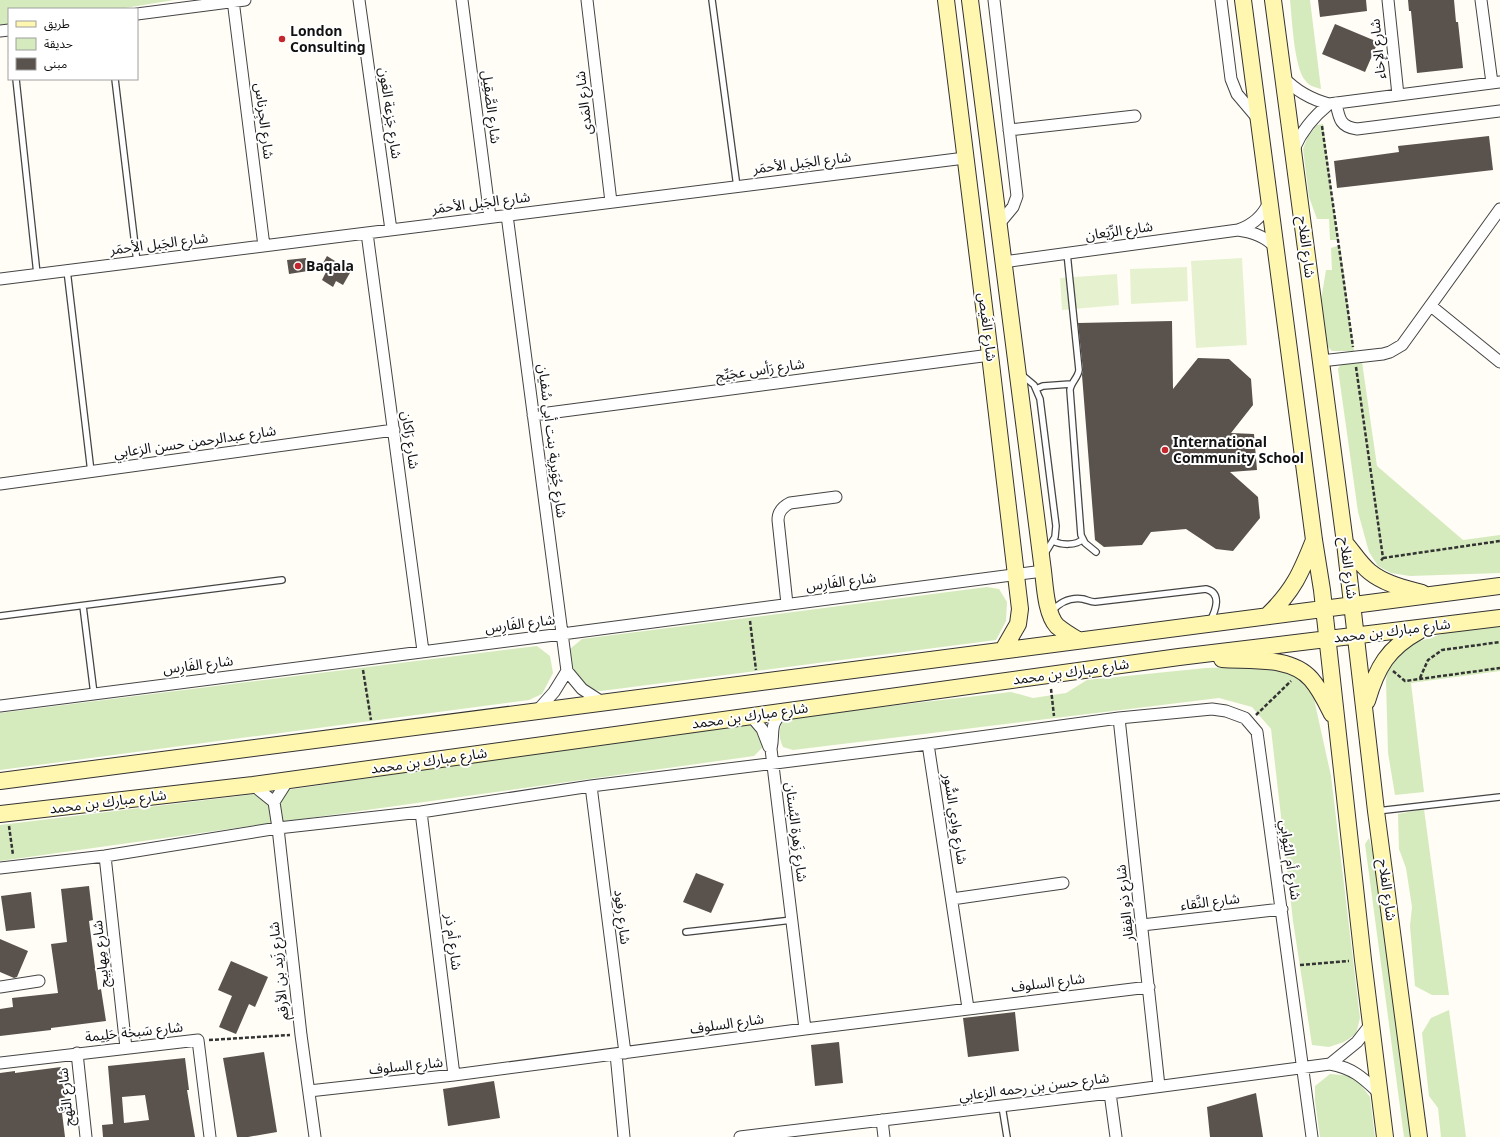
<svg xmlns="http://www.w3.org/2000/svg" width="1500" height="1137" viewBox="0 0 1500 1137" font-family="Georgia,'Noto Sans Arabic',serif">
<rect width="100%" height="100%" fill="#fffdf5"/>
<!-- green -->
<path fill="#d5ebbd" d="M0,0H174L119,9H9V26L0,27Z
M1290,0H1310L1321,89C1314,87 1309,86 1305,80C1294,67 1292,18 1290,0Z
M1323,124L1338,240H1330L1329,219H1317L1309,197L1303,149L1308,136L1317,125Z
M1340,245L1354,351H1332L1328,347L1321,300L1326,270H1332L1331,248Z
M1362,362L1377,466L1463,540L1500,535V573L1410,576L1391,573L1378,566L1369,552L1358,512L1338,369L1341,364Z
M987,587L999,589L1007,602L1006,621L996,640L601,691L582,688L571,667L570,649L582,639Z
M1500,624V671L1411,683L1424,792L1395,795L1388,753L1386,681L1388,668L1394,658L1414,643L1458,629Z
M537,646L550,656L553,673L542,694L529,700L0,770V713Z
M1274,666L1287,668L1308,685L1314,699L1331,776L1360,1018L1356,1034L1344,1042L1329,1047L1312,1045L1293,921L1271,729L1252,707L1219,698L793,750L783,747C778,736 778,727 786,718L1011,692L1033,698L1066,693L1087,680L1206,668Z
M750,722L762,737V748L754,756L0,861V825L280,791Z
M1424,809L1449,995H1432L1415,986L1410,926L1412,907L1406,868L1399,849L1398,814Z
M1369,838L1381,887L1414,1137H1404L1365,844Z
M1449,1010L1466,1137H1441L1438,1108L1429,1096L1422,1033L1431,1018Z
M1330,1074L1354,1076L1370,1097L1375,1137H1320L1315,1101V1086Z"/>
<!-- pitch -->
<path fill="#e6f2cf" d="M1242,258L1247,345L1196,348L1191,261Z
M1187,267L1188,301L1131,304L1130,269Z
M1117,274L1119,305L1062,310L1060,278Z"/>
<!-- building -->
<path fill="#5a524d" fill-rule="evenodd" d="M1318,0H1366L1367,11L1320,17Z
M1408,0H1454L1456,22H1458L1463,68L1417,73L1411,11H1409Z
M1335,24L1378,42L1365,72L1322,54Z
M1489,136L1493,170L1337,188L1334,161L1399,152L1398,146Z
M327,256L351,271L343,285L336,281L333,287L322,280L328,268L319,270Z
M306,258L308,271L289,274L287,260Z
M1172,321L1173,389L1198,358L1229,359L1251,379L1253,405L1231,433L1254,434L1257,470L1230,472L1258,497L1260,518L1233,551L1216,549L1186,529L1151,532L1142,545L1104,547L1095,540L1082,375L1083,370L1078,323Z
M696,873L724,884L711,913L683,902Z
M89,886L93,920L89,921L98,990L101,989L106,1021L51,1028V1030L0,1036V1009L13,1007L12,998L58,993L51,944L67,942L61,889Z
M31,892L35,928L6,931L1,896Z
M0,939L28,951L17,977L14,978L0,972Z
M231,961L268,977L255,1007L249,1004L236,1034L219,1027L232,996L218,990Z
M1015,1012L1019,1051L968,1057L963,1018Z
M839,1042L843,1083L815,1086L811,1045Z
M264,1052L277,1132L248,1137H237L223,1058Z
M185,1058L189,1090H187L195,1137H103L102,1125L113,1124L108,1066ZM145,1095L149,1120L124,1123L122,1097Z
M61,1067L67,1112L62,1113L65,1137H0V1073L15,1071V1073Z
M494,1081L500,1118L448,1126L443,1089Z
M1256,1093L1263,1137H1210L1207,1107Z"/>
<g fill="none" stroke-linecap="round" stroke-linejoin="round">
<!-- lane casing -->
<g stroke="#444" stroke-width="8">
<path id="lane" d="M712,0L737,187
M16,79L37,274
M115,79L137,262
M1067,253L1079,370C1078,378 1071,382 1070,390L1081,535L1085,543L1096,552
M67,270L91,472
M1022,375L1034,385L1040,399L1056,526L1055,537L1044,555
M1036,389L1043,386L1071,384
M1053,541C1061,545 1076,546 1083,539
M83,606L94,694
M1051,612C1059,603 1070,597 1083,599C1087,600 1091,602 1095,602L1206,589C1222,593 1216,610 1210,621
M0,616L282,580
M1377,811L1500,797
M686,932L792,920
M1002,1106L1007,1137"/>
</g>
<!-- street casing -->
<g stroke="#444" stroke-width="13">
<path id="street" d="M233,0L264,246
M359,0L391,230
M462,0L490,217
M587,0L611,202
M994,0L1017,196L1013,207L998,225
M1221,0L1231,79L1237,94L1259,120
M1388,0L1398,95
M1481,0L1492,83
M137,14L245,0
M0,31L9,30
M1283,77C1296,91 1310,99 1329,104L1500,82
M1336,103C1339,118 1340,127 1357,129L1500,111
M1009,130L1135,116
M1294,149C1302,130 1313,117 1329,104
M507,215L567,671L582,689L602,702
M1238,230C1253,225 1263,216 1269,202
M367,233L423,651
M1003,262L1238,230C1253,232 1265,236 1275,247
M0,279L965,158
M1431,306L1500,362
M1321,361L1383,354L1390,352L1402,345L1500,209
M533,415L990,355
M0,484L394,430
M787,604L778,520C778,512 782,507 790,503L836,497
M0,706L562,634L1043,571
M538,710L554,692L567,671
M783,712C768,726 775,732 771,749L805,1029
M751,716L762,729L769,747
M1119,718L1159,1086
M928,744L968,1008
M288,780L274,802L278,828L301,1035L315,1137
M253,785L274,802
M591,786L625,1053
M421,812L454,1075
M105,856L126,1048
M0,868L105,856L278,828L421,812L591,786L928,744L1119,718L1212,709L1226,711L1245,718L1257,732L1312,1137
M952,899L1063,883
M1142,925L1282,909
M0,987L39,981
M77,1053L86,1137
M616,1054L624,1137
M0,1063L198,1040L210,1137
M1330,1064L1357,1042L1371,1024
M309,1091L454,1075L805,1029L1149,987
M1110,1093L1116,1137
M882,1120L884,1137
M740,1137L1110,1093L1330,1064C1353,1068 1363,1078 1379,1093"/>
</g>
<!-- secondary casing -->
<g stroke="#333" stroke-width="18">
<path id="secondary" d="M946,0L990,355L1020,609L1018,624L1003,650
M970,0L1043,571C1045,587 1046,614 1057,626C1063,631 1071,636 1078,640
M1243,0L1314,540L1322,590L1363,960L1385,1137
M1273,0L1345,543L1376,811L1419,1137
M1345,543C1353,552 1360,564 1370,572C1385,584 1404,588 1422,593
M1268,615C1293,591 1301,573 1314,540
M1222,659C1250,661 1291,656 1311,679C1320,689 1326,702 1332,714
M1367,701C1377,667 1388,648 1419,631
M0,781L1500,586
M0,814L253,785L1179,657L1500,618"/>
</g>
<!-- path -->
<path stroke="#333" stroke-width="2.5" stroke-dasharray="4 2" stroke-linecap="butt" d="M1322,126L1353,347
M1356,367L1383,558L1380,562
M1383,558L1500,541
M750,621L756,670
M363,670L371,720
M1393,671L1405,681L1500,668
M1420,678L1428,660L1442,650L1500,642
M1051,689L1054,716
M1256,715L1291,681
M9,826L13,855
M1300,965L1349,961
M209,1040L290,1035"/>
<!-- lane -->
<use href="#lane" stroke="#fff" stroke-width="5.5"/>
<!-- street -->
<use href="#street" stroke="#fff" stroke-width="11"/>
<!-- secondary -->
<use href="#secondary" stroke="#fff6b0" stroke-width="16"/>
</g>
<!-- markers -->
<g fill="#c4262e" stroke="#fff" stroke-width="1.5">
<circle cx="282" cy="39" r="4"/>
<circle cx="298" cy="266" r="4"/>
<circle cx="1165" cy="450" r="4"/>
</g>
<g text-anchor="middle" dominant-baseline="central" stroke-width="4" stroke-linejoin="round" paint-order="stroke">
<!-- poi labels -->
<g font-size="14" font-weight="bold" fill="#111" stroke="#fff" text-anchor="start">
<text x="290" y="31">London<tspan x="290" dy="16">Consulting</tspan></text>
<text x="306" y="266">Baqala</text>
<text x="1173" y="442">International<tspan x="1173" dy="16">Community School</tspan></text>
</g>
<!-- street labels -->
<g font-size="14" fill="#111" stroke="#fff">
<text transform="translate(1378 49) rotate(-96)">شارع الإخاء</text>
<text transform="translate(584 103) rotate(-97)">شارع المَدى</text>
<text transform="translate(491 107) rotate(83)">شارع الصَّقِيل</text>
<text transform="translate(390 113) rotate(82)">شارع جَزعة العَون</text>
<text transform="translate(264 121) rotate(83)">شارع الجِرناس</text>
<text transform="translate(802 163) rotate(-7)">شارع الجَبل الأحمَر</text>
<text transform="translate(481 203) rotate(-7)">شارع الجَبل الأحمَر</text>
<text transform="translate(1119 231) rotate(-8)">شارع الرِّيَعان</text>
<text transform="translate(159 244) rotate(-7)">شارع الجَبل الأحمَر</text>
<text transform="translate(1306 247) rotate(83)">شارع الفلاح</text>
<text transform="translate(987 327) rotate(83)">شارع الغَيص</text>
<text transform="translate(760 370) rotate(-8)">شارع رَأس عجَيِّج</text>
<text transform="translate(410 440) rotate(82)">شارع رَاكان</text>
<text transform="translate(552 441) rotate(83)">شارع جُوَيرِية بنت أبي سُفيان</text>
<text transform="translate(195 442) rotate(-8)">شارع عبدالرحمن حسن الزعابي</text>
<text transform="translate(1348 568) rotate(83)">شارع الفلاح</text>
<text transform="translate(841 582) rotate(-7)">شارع الفَارِس</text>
<text transform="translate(520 624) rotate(-7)">شارع الفَارِس</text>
<text transform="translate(1392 631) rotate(-7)">شارع مبارك بن محمد</text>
<text transform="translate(198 665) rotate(-7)">شارع الفَارِس</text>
<text transform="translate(1071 672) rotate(-8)">شارع مبارك بن محمد</text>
<text transform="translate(750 716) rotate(-8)">شارع مبارك بن محمد</text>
<text transform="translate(429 761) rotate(-8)">شارع مبارك بن محمد</text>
<text transform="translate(108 802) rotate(-7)">شارع مبارك بن محمد</text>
<text transform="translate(955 819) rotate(81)">شارع وادِي السُّور</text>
<text transform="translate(796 832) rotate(83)">شارع زَهرة البُستان</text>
<text transform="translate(1290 860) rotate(82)">شارع أم اليُوابِي</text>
<text transform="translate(1387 890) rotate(82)">شارع الفلاح</text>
<text transform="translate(1210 902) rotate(-7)">شارع النَّقاء</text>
<text transform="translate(1125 903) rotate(-96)">شارع ذو الفِقار</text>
<text transform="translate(622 917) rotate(83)">شارع رفود</text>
<text transform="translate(453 942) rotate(83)">شارع أم ذر</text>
<text transform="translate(101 954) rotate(-96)">شارع مِهابِيج</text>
<text transform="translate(279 971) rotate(-96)">شارع زَيد بن الأرقم</text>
<text transform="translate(1048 983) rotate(-7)">شارع السلوف</text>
<text transform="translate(727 1024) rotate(-8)">شارع السلوف</text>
<text transform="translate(134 1032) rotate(-6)">شارع سَبخة حَلِيمة</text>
<text transform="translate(406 1066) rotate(-6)">شارع السلوف</text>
<text transform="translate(1034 1087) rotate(-7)">شارع حسن بن رحمه الزعابي</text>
<text transform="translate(66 1097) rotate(-96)">شارع النَّهج</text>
</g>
</g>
<!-- legend -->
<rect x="8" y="8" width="130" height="72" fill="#ffffff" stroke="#a0a0a0"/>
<rect x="16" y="21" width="20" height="6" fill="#fff6b0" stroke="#a0a0a0"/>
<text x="44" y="28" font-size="12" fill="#111111">طريق</text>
<rect x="16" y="38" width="20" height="12" fill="#d5ebbd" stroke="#a0a0a0"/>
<text x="44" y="48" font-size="12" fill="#111111">حديقة</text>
<rect x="16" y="58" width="20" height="12" fill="#5a524d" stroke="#a0a0a0"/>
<text x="44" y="68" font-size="12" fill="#111111">مبنى</text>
</svg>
